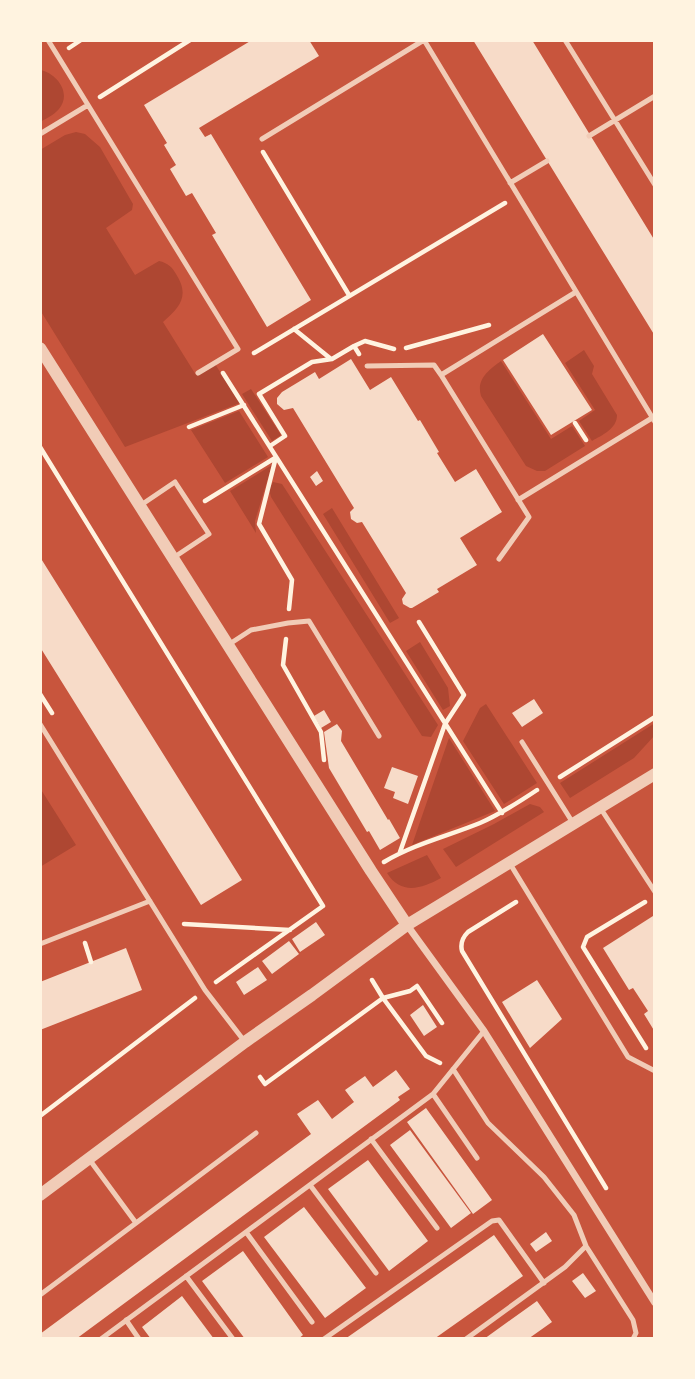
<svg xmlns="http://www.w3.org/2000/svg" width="695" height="1379" viewBox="0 0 695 1379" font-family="'Fira Sans',sans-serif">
<rect width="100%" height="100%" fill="#c8553d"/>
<!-- green -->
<path fill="#ae4732" d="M41,70C57,74 72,93 59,109C54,115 47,118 40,122Z
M76,132L85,134L100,147L133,204L132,210L106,228L135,275L159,261C168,263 172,267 176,274C190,296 180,307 163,322L196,375L215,364L240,403L125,447L40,310V150L65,135Z
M584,350L594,366L592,374L617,415C617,429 602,435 592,441L579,421L595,410L565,363Z
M501,361L551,439L572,426L585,446L545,471H537L526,466L481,396C476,379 489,370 501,361Z
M251,389L281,435L272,441L242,394Z
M239,411L268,457L225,483L191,430Z
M272,465L255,521L256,533L230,491Z
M273,482L282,484L438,725L431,737L422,736L271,497L269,489Z
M332,508L399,618L390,623L323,514Z
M420,642L448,688L450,706L443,710L406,651Z
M486,704L537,783L504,804L463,741L480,708Z
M655,723V735L634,758L570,798L560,783Z
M449,738L495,811L412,845Z
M40,788L76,845L40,867Z
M530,804L540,807L544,812L456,867L443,849L494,824Z
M427,855L441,878C421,889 401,895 387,873Z"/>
<!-- building -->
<path fill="#f7dbc8" d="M252,40H309L319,56L199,128L205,137L211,134L311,300L267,327L212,235L216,233L192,193L186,196L170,169L176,165L164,145L167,143L144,105Z
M473,40H532L655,241V336Z
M543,334L592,410L551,435L503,360Z
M351,359L370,390L391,377L418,421L420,420L439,452L437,453L455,482L476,469L502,512L460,538L477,565L437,589L439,592L412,608H410L403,604L402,599L406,593L362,522L357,523L351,519L350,512L354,508L293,408L284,410L277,404V398L282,392L315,372L319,379Z
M317,471L323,481L316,486L310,477Z
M40,557L242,880L201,905L40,647Z
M534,699L543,713L522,727L512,713Z
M324,710L331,722L321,728L314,716Z
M337,724L342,731L341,741L388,820L389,819L400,838L380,850L369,831L367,832L329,768L324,732Z
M392,767L418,776L408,804L393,798L395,792L384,788Z
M653,916L655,920V1032L644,1014L648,1011L633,988L629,990L603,948Z
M316,922L325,935L300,952L292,939Z
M289,941L299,954L272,974L262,961Z
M126,948L142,990L40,1030V982Z
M258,967L267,980L244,995L236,982Z
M537,980L562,1019L530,1048L502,1002Z
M423,1005L437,1027L424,1036L410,1015Z
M396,1070L410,1089L398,1097L400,1100L76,1339H40V1334L311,1134L297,1114L318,1100L332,1119L354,1102L345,1090L365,1076L373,1087Z
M426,1108L492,1200L473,1214L407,1122Z
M410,1130L471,1213L451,1228L390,1145Z
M368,1160L428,1241L389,1271L328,1189Z
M304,1207L366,1288L325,1318L264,1237Z
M546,1232L552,1241L536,1252L530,1244Z
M494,1235L523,1276L434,1339H345Z
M243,1251L303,1335L298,1339H245L202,1281Z
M583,1273L596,1291L585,1298L572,1281Z
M182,1296L214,1339H151L142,1327Z
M537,1301L552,1322L528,1339H484Z"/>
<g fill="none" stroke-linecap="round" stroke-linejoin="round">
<!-- path -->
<path stroke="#fff3e0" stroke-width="4.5" d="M69,48L81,40
M100,97L190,40
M263,152L349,295
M294,329L331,359
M354,346L365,341L394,349
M406,348L489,325
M254,353L505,203
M223,373L502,813
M575,423L586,440
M189,427L244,405
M270,446L285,436L259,394L312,362L332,359L354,346L359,354
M40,447L323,906L216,982
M276,457L259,524L292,580L289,609
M205,501L275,458
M286,639L283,665L321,732L324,760
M40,694L52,713
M560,777L655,717
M400,852L445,724L464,695L419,622
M384,862C414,844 448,836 480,823C501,814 519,802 537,790
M516,902L468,932C463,937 460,943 462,951L606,1188
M645,902L587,937L583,947L646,1048
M184,924L290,930
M85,943L91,962
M372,980L383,998L410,991L417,986L442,1023
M260,1077L265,1084L383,998L426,1056L440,1063
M40,1116L195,998"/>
<!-- service -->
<path stroke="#f1ccb7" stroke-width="5" d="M48,40L88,105
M424,40L655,422
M565,40L655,185
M40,134L88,105L238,349L198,373
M589,136L655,96
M262,139L424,40
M510,183L547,161
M367,366L434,365L441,375L529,517L499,559
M441,375L576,292
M518,500L652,418
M141,505L175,482L209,534L173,558
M228,645L251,630L288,623L309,621L379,736
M40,724L205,990L245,1042
M522,742L573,823
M601,809L655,892
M509,862L628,1057L655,1071
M40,944L150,901
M453,1069L488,1123L544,1177L574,1215L586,1246L633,1320L636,1333L633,1339
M433,1094L477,1158
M371,1139L437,1228
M89,1159L136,1223
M310,1185L376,1273
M246,1232L312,1322
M186,1276L233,1339
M40,1295L256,1133
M126,1320L139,1339
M101,1339L433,1094L484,1031
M324,1339L492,1221L499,1220L544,1283
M466,1339L565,1267L586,1246"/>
<!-- minor -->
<path stroke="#f1ccb7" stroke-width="7" d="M407,925L484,1031L655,1303"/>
<!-- tertiary -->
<path stroke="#f1ccb7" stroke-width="12" d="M40,348L371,871L407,925
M40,1195L245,1042L312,995L407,925L655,774"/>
</g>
<!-- border -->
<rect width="695" height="1379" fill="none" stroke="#fff3e0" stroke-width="84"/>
</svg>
